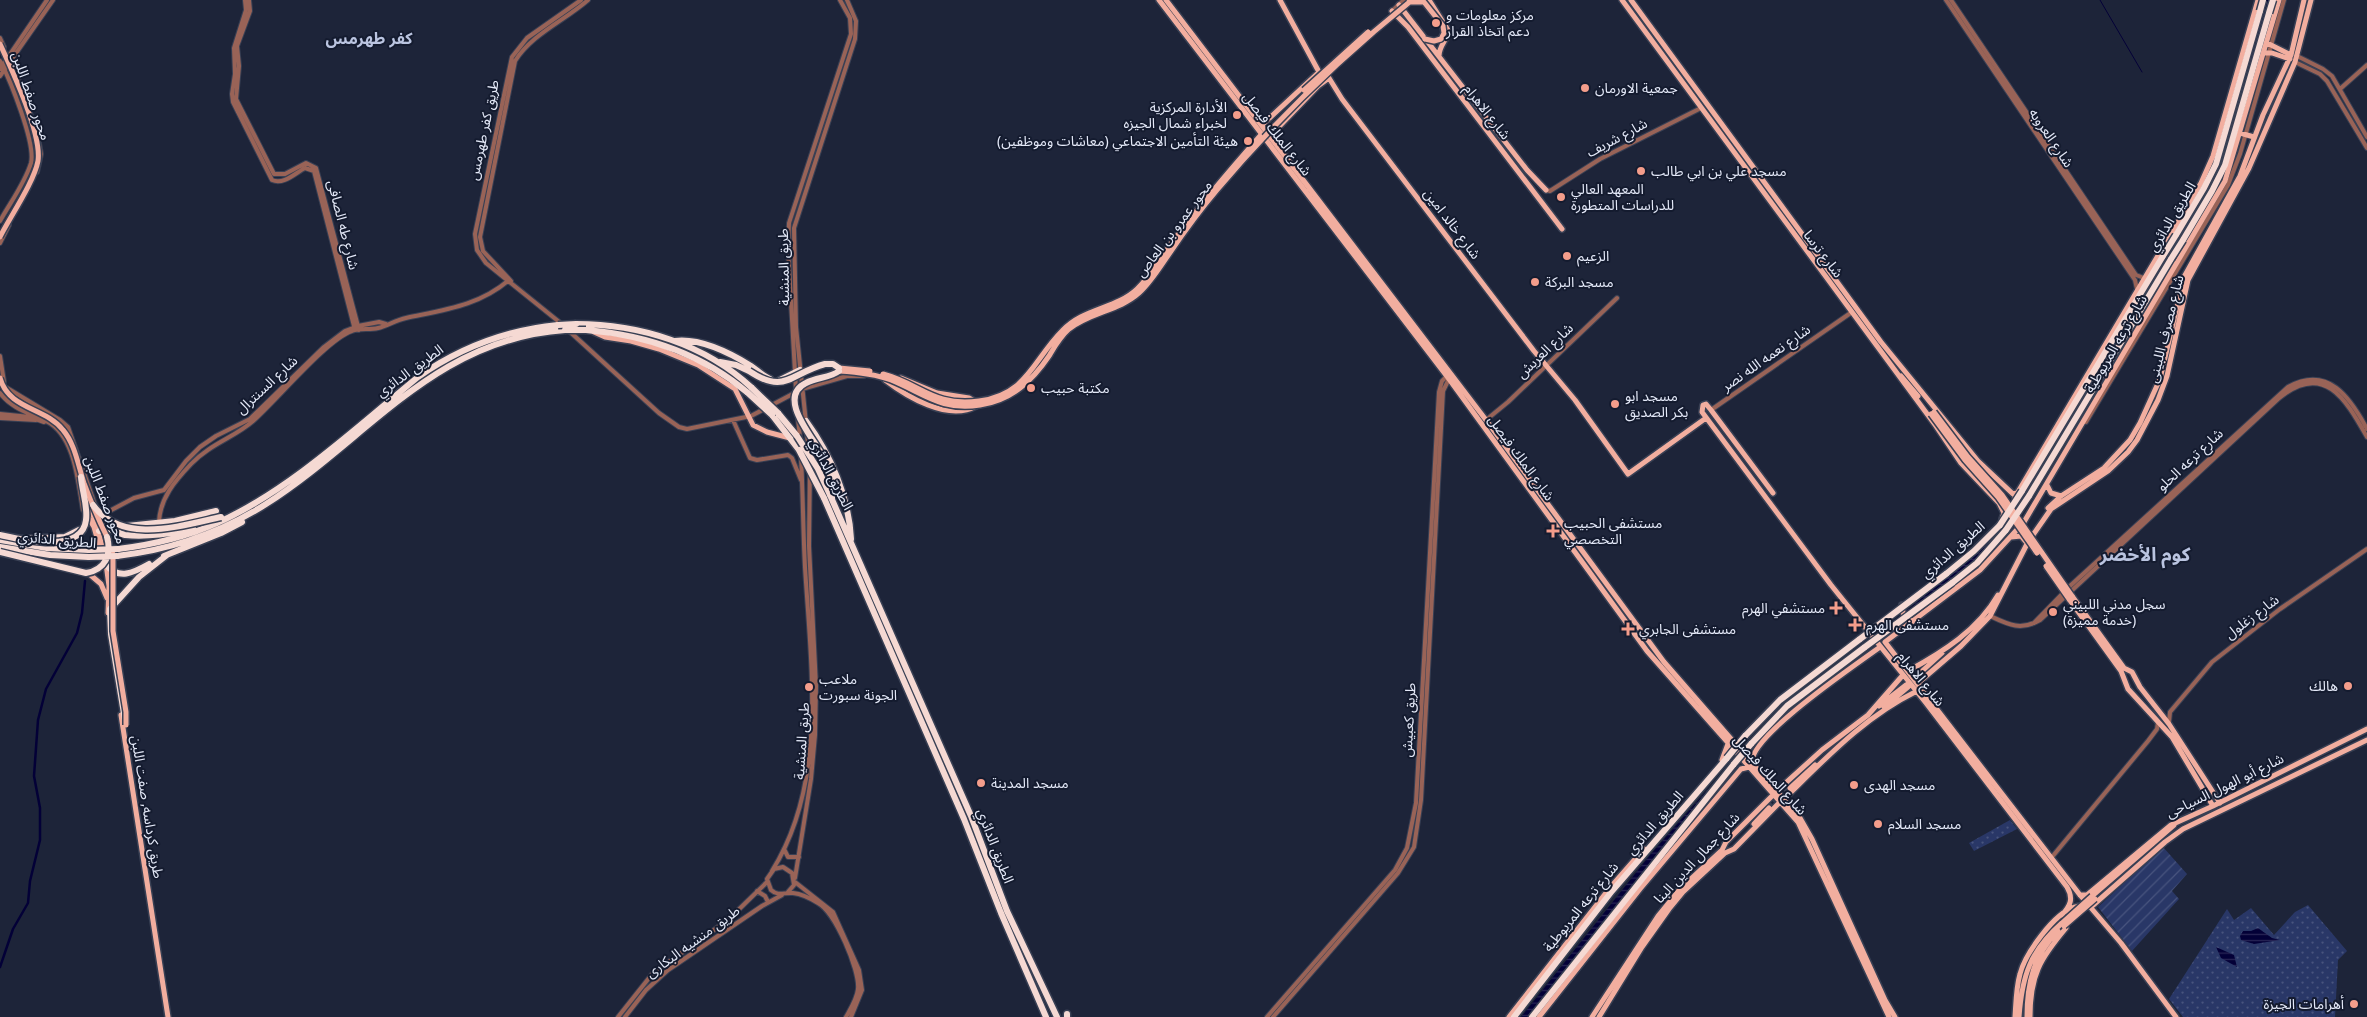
<svg xmlns="http://www.w3.org/2000/svg" width="2367" height="1017" viewBox="0 0 2367 1017" font-family="Georgia,'Noto Sans Arabic',serif">
<defs>
<pattern id="grass-dots" width="8" height="8" patternUnits="userSpaceOnUse" patternTransform="scale(1.25)"><rect width="8" height="8" fill="#293767"/><path d="M2 2h.1M6 6h.1" fill="none" stroke="#48547e" stroke-width="1.8" stroke-linecap="round"/></pattern>
<pattern id="garden-furrows" width="10" height="10" patternUnits="userSpaceOnUse" patternTransform="scale(1.25)"><rect width="10" height="10" fill="#293767"/><path d="M-1 1l2-2M0 10L10 0M9 11l2-2" fill="none" stroke="#48547e"/></pattern>
<pattern id="water-rules" width="6" height="5" patternUnits="userSpaceOnUse" patternTransform="scale(1.25)"><rect width="6" height="5" fill="#030037"/><path d="M0 2.5h6" fill="none" stroke="#282555"/></pattern>
</defs>
<rect width="100%" height="100%" fill="#1d2439"/>
<!-- grass -->
<path fill="url(#grass-dots)" d="M2010,820L2017,829L1974,851L1969,843Z
M2308,905L2347,951L2338,960L2335,1017H2183L2169,999L2227,909L2234,920L2251,908L2274,935L2295,912Z"/>
<!-- garden -->
<path fill="url(#garden-furrows)" d="M2163,847L2187,874L2172,891L2179,899L2132,951L2098,907Z"/>
<!-- water -->
<path fill="url(#water-rules)" d="M2267,0H2276L2236,140L2211,198L2072,428L1991,550L1778,716L1637,880L1530,1017H1521L1650,855L1776,712L1911,607L1975,554L1994,536L2011,514L2205,194L2222,157Z
M2258,928L2272,938L2280,940L2254,944L2241,940L2240,936L2243,931H2251Z
M2216,947L2234,955L2237,967L2221,958Z"/>
<g fill="none" stroke-linecap="round" stroke-linejoin="round">
<!-- stream -->
<path stroke="#030037" stroke-width="1" d="M2100,0L2142,72"/>
<!-- canal -->
<path stroke="#030037" stroke-width="2.5" d="M0,967L13,929L28,903L30,881L40,840V808L34,776L38,720L46,689L77,633L82,613L85,581"/>
<!-- major-tunnel -->
<path stroke="#3b4256" stroke-width="5" stroke-dasharray="5 2.5" stroke-linecap="butt" d="M1912,684L1922,676
M1767,806L1788,786"/>
<!-- minor casing -->
<g stroke="#394054" stroke-width="6">
<path id="minor" d="M245,0L246,10L234,48L235,74L232,94L233,102L272,180C284,185 295,173 305,168L314,171L355,330
M249,0L250,11L237,46L239,66L236,99L274,174H285L306,163L316,168L359,330
M1946,0L2135,280L2137,289
M1951,0L2136,275L2144,278
M1392,11L1404,0
M0,38L4,47
M8,56L21,86
M2297,56L2323,69L2332,76L2367,137
M0,61C10,79 36,144 31,163C25,183 10,203 0,221
M2295,62L2320,74L2327,81L2367,148
M0,69L47,0
M0,76L53,0
M2340,89L2367,65
M37,172L41,154L38,138
M1546,190L1550,191L1600,159L1701,108
M0,243L9,225
M511,281L483,251L480,237L515,61C532,34 564,21 588,0
M563,325L486,263L477,250L475,234L512,57L527,38L581,0
M568,330L659,413L679,427L687,429L751,416L802,389L847,376H864
M0,356L4,382
M7,388L60,420L68,427L95,505
M796,390L788,248L789,223L851,34L850,18L840,0
M0,393C11,408 29,413 46,421C75,435 78,482 83,510
M1711,410L1852,312
M0,414L30,417L44,422
M0,418L36,420
M798,419L800,437
M733,420L750,458L757,460L788,455L792,458L801,480
M1486,420L1508,402L1617,298
M2086,422L2228,185L2240,154L2284,0
M806,423L796,327L794,228L855,39L856,21L847,0
M807,435L809,452
M102,515L134,498L164,490L186,461L200,447L216,436L250,419L324,347L345,331L358,326L379,322L386,324
M159,522C160,498 175,481 191,464C210,444 235,437 253,421C276,401 327,339 352,331C360,328 369,330 378,328C387,326 396,320 406,318C443,310 479,306 509,280
M1990,616C2009,625 2021,631 2040,620L2278,399C2324,360 2346,400 2367,437
M2034,623L2070,586L2288,387C2328,365 2350,397 2367,429
M2169,722L2170,712L2212,662L2280,609L2367,549
M784,849L788,857H799
M2052,857L2148,741L2157,729L2158,722
M772,871C828,782 811,666 805,567C803,530 803,493 801,457
M795,878L811,779L815,735L816,686L809,546L810,459
M795,882L833,912L859,970L862,990L851,1017
M757,891L765,896L768,902
M788,892L794,885L792,873L783,867L774,869L767,879L771,890C779,897 784,892 793,893C802,894 810,898 818,903C835,912 860,970 858,989C857,999 851,1008 846,1017
M618,1017L653,973L728,920L767,882
M625,1017L646,990L668,970L762,906L782,895
M1267,1017L1395,870L1407,848L1416,803L1439,392L1442,381L1447,376
M1273,1017L1398,873L1414,847L1421,800L1443,391L1449,379"/>
</g>
<!-- major casing -->
<g stroke="#394054" stroke-width="8">
<path id="major" d="M1159,0L1449,379L1647,651L1798,822L1889,1017
M1166,0L1486,420L1664,662L1800,818L1812,839L1885,1000L1895,1017
M1429,0L1448,30C1448,40 1439,45 1439,56
M1622,0L1936,426L1961,463L1999,503L2004,513L2002,519
M1631,0L1881,342L1978,461L2013,494L2017,493
M1399,5L1527,170L1546,190
M1392,11L1408,27L1562,229
M2267,43L2291,55
M2263,53H2272L2290,59
M1262,125L1319,72L1280,0
M2240,133L2254,137
M1270,136L1318,86L1329,78L1342,99L1534,351L1575,400L1628,474L1706,418
M594,332L605,337L631,341L659,349L698,365L735,389L753,425L767,432L790,438
M1901,376L1918,396
M901,378L937,393L969,398L976,402
M885,380C906,396 948,422 976,406
M2047,485L2051,493L2061,496
M1773,493L1711,410L1706,404L1703,405L1702,412L1831,585L1926,703L2067,887C2074,899 2070,906 2062,915
M2015,497L2201,183L2213,156L2258,0
M90,504L104,553
M2048,508L2061,496L2104,468L2130,440L2140,423L2160,379L2184,277L2240,176L2263,115L2291,55L2304,0
M86,514L94,527L101,552
M2011,537L2021,536L2026,542
M106,564L109,586L108,613
M87,572L101,584L107,598
M2072,596L2124,668L2132,672L2140,687L2169,724L2220,803
M2069,599L2121,671L2128,689L2172,737L2213,806
M1902,605L1903,613L1912,622
M1908,671C1943,652 1978,630 1998,595
M1920,673L1942,653
M1918,683L1961,646L1990,616L2028,542L2051,509L2108,471L2128,452L2137,440L2158,400L2167,376L2188,280L2249,168L2295,62L2311,0
M1879,706L1906,685
M1884,707L1908,687
M121,715L168,1017
M1722,760L1728,744
M1752,762C1751,735 1857,664 1880,647
M1790,788L1815,765
M1778,790L1822,750L1868,715L1903,675
M1785,798C1826,758 1864,717 1917,691
M1754,824L1769,808
M2080,895H2087L2171,825L2213,806L2367,729
M2092,896L2174,825
M1509,1017L1609,889L1644,849
M1539,1017L1640,889L1741,769L1749,767
M1592,1017L1658,916L1680,889L1722,850L1726,842L1774,794
M1599,1017L1642,947L1669,909L1683,892L1725,853L1734,849L1781,801
M2015,1017C2016,1003 2016,988 2020,974C2025,954 2054,913 2075,907C2081,905 2086,906 2091,907L2165,842L2183,829L2367,740
M2019,1017C2022,976 2030,951 2062,923
M2027,1017C2027,984 2033,956 2058,931
M2030,1017C2030,975 2040,959 2066,928L2064,921
M2176,1017L2121,943L2080,895L1885,642L1980,570L2024,522L2225,181L2279,0"/>
</g>
<!-- highway casing -->
<g stroke="#394054" stroke-width="9">
<path id="highway" d="M2176,235L2204,188L2216,164L2260,11
M2183,240L2212,191L2225,165L2269,13
M576,324C639,324 705,344 752,388
M586,330C647,335 701,353 748,393
M675,341C700,338 730,353 751,366C757,370 763,376 770,379
M720,362L736,365L749,371
M780,380L800,370
M778,413L797,436
M772,415L799,450
M806,421C831,455 849,498 851,539
M828,470L832,480V499
M2022,491L2163,256
M830,495L971,816L1007,911L1057,1017
M2029,496L2171,259
M824,498L964,819L1001,913L1046,1017
M127,526L175,521L216,511
M99,531C106,524 116,533 125,535C146,537 173,534 193,528
M23,539L65,537L79,530
M0,540L47,548L89,550
M0,547L50,555L89,557
M118,549C151,545 186,537 217,523C289,491 357,427 418,377C461,347 506,330 558,325
M117,556C170,550 222,532 266,504C368,439 434,339 565,330
M164,556L221,533L242,522
M106,565C119,580 133,573 149,564
M1946,574L1974,551L2000,525
M1952,583L1977,563L2006,530
M125,720L111,634L110,609L139,577L167,555
M1745,736L1780,700L1860,639
M1751,744L1787,706L1865,647
M1067,1014V1017
M1514,1017L1612,891L1727,758
M1532,1017L1734,764"/>
</g>
<!-- minor -->
<use href="#minor" stroke="#996357" stroke-width="4"/>
<!-- major -->
<use href="#major" stroke="#f2ae9f" stroke-width="5"/>
<!-- highway -->
<use href="#highway" stroke="#f5d9d3" stroke-width="6"/>
<!-- major-bridge casing -->
<g stroke="#394054" stroke-width="8" stroke-linecap="butt">
<path id="major-bridge" d="M1409,2H1424L1443,26L1444,33L1441,39L1434,41L1425,39
M0,44C12,70 42,134 38,161C34,182 10,217 0,237
M1304,90L1368,32
M839,368L870,371
M839,371C856,372 875,374 891,380C925,394 941,411 980,405C1012,400 1032,381 1049,356C1055,346 1060,337 1069,329C1090,312 1119,311 1139,293C1151,282 1160,267 1169,254C1184,232 1200,210 1217,190C1276,120 1341,57 1412,0
M883,374C921,384 933,407 979,401C1027,395 1033,360 1062,331C1083,308 1116,309 1137,289C1152,275 1161,257 1173,241C1201,204 1230,170 1260,136
M0,378C9,410 45,407 63,430C75,444 78,465 84,483C91,502 99,521 108,539
M1934,412L1968,457L2002,495L2072,596
M1931,414L1965,460L1998,497L2037,553
M113,554V631L126,712V725
M2046,566L2069,599
M2062,923L2092,896
M2064,926L2095,899"/>
</g>
<!-- highway-bridge casing -->
<g stroke="#394054" stroke-width="9" stroke-linecap="butt">
<path id="highway-bridge" d="M2260,11L2263,0
M2269,13L2273,0
M2163,256L2176,235
M2171,259L2183,240
M558,325L576,324
M565,330H586
M749,371C785,395 789,374 825,364H833L839,368
M752,388L778,413
M748,393L772,415
M797,436L818,469L830,495
M799,450L824,498
M821,453C811,435 777,397 806,383C817,377 830,378 839,371
M93,505C122,545 180,526 221,517
M2000,525L2022,491
M2006,530L2029,496
M0,535C23,540 82,554 86,520C88,506 82,491 81,477
M89,550L118,549
M0,552L86,573C105,570 112,555 107,537
M89,557L117,556
M1860,639L1946,574
M1865,647L1952,583
M1727,758L1745,736
M1734,764L1751,744"/>
</g>
<!-- major-bridge -->
<use href="#major-bridge" stroke="#f2ae9f" stroke-width="5"/>
<!-- highway-bridge -->
<use href="#highway-bridge" stroke="#f5d9d3" stroke-width="6"/>
</g>
<!-- markers -->
<g fill="#f49d8b" stroke="#141b2f" stroke-width="2">
<circle cx="1436" cy="23" r="5"/>
<circle cx="1585" cy="88" r="5"/>
<circle cx="1237" cy="115" r="5"/>
<circle cx="1248" cy="141" r="5"/>
<circle cx="1641" cy="171" r="5"/>
<circle cx="1561" cy="197" r="5"/>
<circle cx="1567" cy="256" r="5"/>
<circle cx="1535" cy="282" r="5"/>
<circle cx="1031" cy="388" r="5"/>
<circle cx="1615" cy="404" r="5"/>
<path d="M1550.5 523.5h5v5h5v5h-5v5h-5v-5h-5v-5h5z"/>
<path d="M1833.5 600.5h5v5h5v5h-5v5h-5v-5h-5v-5h5z"/>
<circle cx="2053" cy="612" r="5"/>
<path d="M1852.5 617.5h5v5h5v5h-5v5h-5v-5h-5v-5h5z"/>
<path d="M1625.5 621.5h5v5h5v5h-5v5h-5v-5h-5v-5h5z"/>
<circle cx="2348" cy="686" r="5"/>
<circle cx="809" cy="687" r="5"/>
<circle cx="981" cy="783" r="5"/>
<circle cx="1854" cy="785" r="5"/>
<circle cx="1878" cy="824" r="5"/>
<circle cx="2354" cy="1004" r="5"/>
</g>
<g text-anchor="middle" dominant-baseline="central" stroke-width="4" stroke-linejoin="round" paint-order="stroke">
<!-- poi labels -->
<g font-size="14" fill="#e4e9f8" stroke="#141b2f" text-anchor="start">
<text x="1446" y="15">مركز معلومات و<tspan x="1446" dy="16">دعم اتخاذ القرار</tspan></text>
<text x="1595" y="88">جمعية الاورمان</text>
<text x="1227" y="107" text-anchor="end">الأدارة المركزية<tspan x="1227" dy="16">لخبراء شمال الجيزه</tspan></text>
<text x="1238" y="141" text-anchor="end">(هيئة التأمين الاجتماعي (معاشات وموظفين</text>
<text x="1651" y="171">مسجد علي بن ابي طالب</text>
<text x="1571" y="189">المعهد العالي<tspan x="1571" dy="16">للدراسات المتطورة</tspan></text>
<text x="1577" y="256">الزعيم</text>
<text x="1545" y="282">مسجد البركة</text>
<text x="1041" y="388">مكتبة حبيب</text>
<text x="1625" y="396">مسجد ابو<tspan x="1625" dy="16">بكر الصديق</tspan></text>
<text x="1564" y="523">مستشفى الحبيب<tspan x="1564" dy="16">التخصصي</tspan></text>
<text x="2063" y="604">سجل مدني اللبيني<tspan x="2063" dy="16">(خدمة مميزة)</tspan></text>
<text x="1825" y="608" text-anchor="end">مستشفي الهرم</text>
<text x="1866" y="625">مستشفى الهرم</text>
<text x="1639" y="629">مستشفى الجابري</text>
<text x="819" y="679">ملاعب<tspan x="819" dy="16">الجونة سبورت</tspan></text>
<text x="2338" y="686" text-anchor="end">هالك</text>
<text x="991" y="783">مسجد المدينة</text>
<text x="1864" y="785">مسجد الهدى</text>
<text x="1888" y="824">مسجد السلام</text>
<text x="2344" y="1004" text-anchor="end">أهرامات الجيزة</text>
</g>
<!-- street labels -->
<g font-size="14" fill="#e4e9f8" stroke="#141b2f">
<text transform="translate(31 96) rotate(71)">محور صفط اللبن</text>
<text transform="translate(1487 112) rotate(52)">شارع الاهرام</text>
<text transform="translate(484 130) rotate(-78)">طريق كفر طهرمس</text>
<text transform="translate(1277 134) rotate(52)">شارع الملك فيصل</text>
<text transform="translate(1617 138) rotate(-28)">شارع شريف</text>
<text transform="translate(2051 138) rotate(56)">شارع العروبه</text>
<text transform="translate(2172 217) rotate(-59)">الطريق الدائري</text>
<text transform="translate(1452 224) rotate(53)">شارع خالد امين</text>
<text transform="translate(343 225) rotate(76)">شارع طه الصافى</text>
<text transform="translate(1174 229) rotate(-53)">محور عمرو بن العاص</text>
<text transform="translate(1823 254) rotate(53)">شارع ترسا</text>
<text transform="translate(784 267) rotate(-91)">طريق المنشية</text>
<text transform="translate(2166 329) rotate(-76)">شارع مصرف اللبينى</text>
<text transform="translate(2116 344) rotate(-60)">شارع ترعه المريوطية</text>
<text transform="translate(1545 351) rotate(-44)">شارع العريش</text>
<text transform="translate(1766 358) rotate(-35)">شارع نعمه الله نصر</text>
<text transform="translate(410 371) rotate(-36)">الطريق الدائري</text>
<text transform="translate(267 385) rotate(-43)">شارع السنترال</text>
<text transform="translate(1521 458) rotate(54)">شارع الملك فيصل</text>
<text transform="translate(2190 460) rotate(-43)">شارع ترعه الحلو</text>
<text transform="translate(831 474) rotate(63)">الطريق الدائري</text>
<text transform="translate(105 500) rotate(69)">محور صفط اللبن</text>
<text transform="translate(57 540) rotate(5)">الطريق الدائري</text>
<text transform="translate(1953 550) rotate(-41)">الطريق الدائري</text>
<text transform="translate(2252 617) rotate(-37)">شارع زغلول</text>
<text transform="translate(1921 679) rotate(51)">شارع الاهرام</text>
<text transform="translate(1409 720) rotate(-87)">طريق كعبيش</text>
<text transform="translate(802 741) rotate(-86)">طريق المنشية</text>
<text transform="translate(1770 775) rotate(48)">شارع الملك فيصل</text>
<text transform="translate(2225 786) rotate(-26)">شارع أبو الهول السياحى</text>
<text transform="translate(147 807) rotate(81)">طريق كرداسه, صفت اللبن</text>
<text transform="translate(1655 823) rotate(-49)">الطريق الدائري</text>
<text transform="translate(995 846) rotate(69)">الطريق الدائري</text>
<text transform="translate(1697 858) rotate(-47)">شارع جمال الدين البنا</text>
<text transform="translate(1581 907) rotate(-51)">شارع ترعه المريوطية</text>
<text transform="translate(693 942) rotate(-36)">طريق منشيه البكارى</text>
</g>
<!-- quarter labels -->
<g font-size="16" font-weight="bold" fill="#bac4e0" stroke="#141b2f">
<text x="369" y="39">كفر طهرمس</text>
</g>
<!-- district labels -->
<g font-size="19" font-weight="bold" fill="#bac4e0" stroke="#141b2f">
<text x="2145" y="555">كوم الأخضر</text>
</g>
</g>
</svg>
